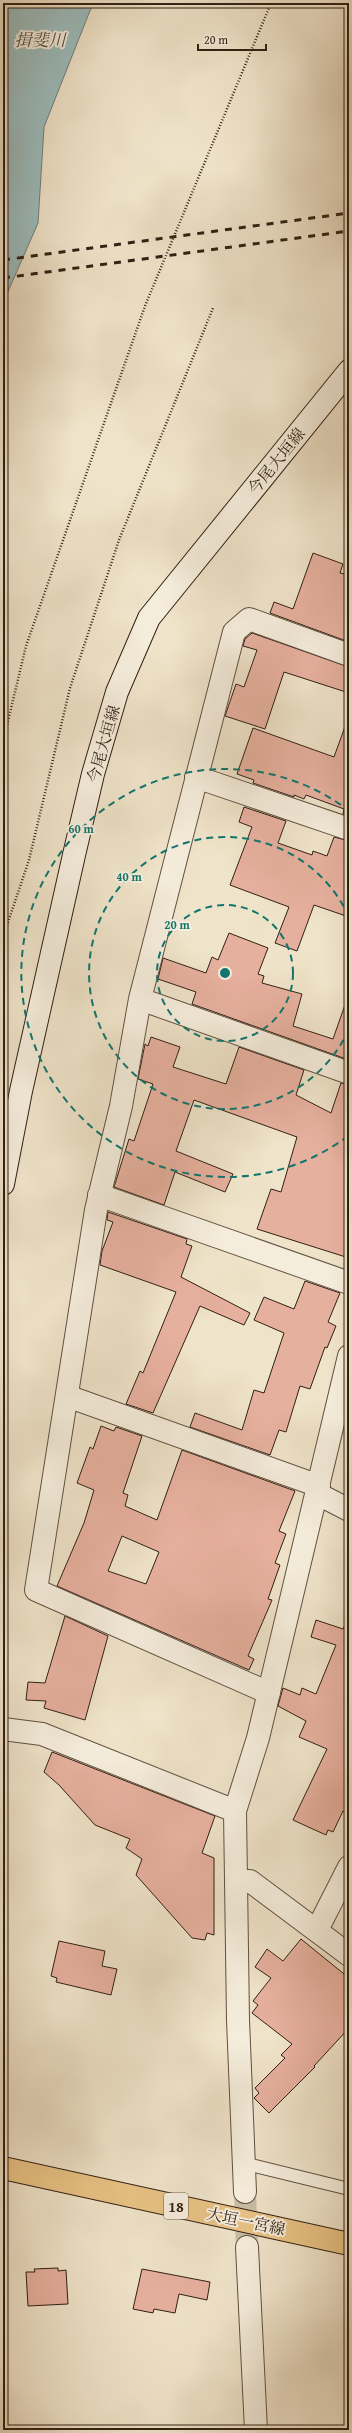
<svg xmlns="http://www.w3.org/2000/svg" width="352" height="2433" viewBox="0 0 352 2433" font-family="'Gentium Book Plus','Noto Serif JP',serif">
<rect width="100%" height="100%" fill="#efe3c9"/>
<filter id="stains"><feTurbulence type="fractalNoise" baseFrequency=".005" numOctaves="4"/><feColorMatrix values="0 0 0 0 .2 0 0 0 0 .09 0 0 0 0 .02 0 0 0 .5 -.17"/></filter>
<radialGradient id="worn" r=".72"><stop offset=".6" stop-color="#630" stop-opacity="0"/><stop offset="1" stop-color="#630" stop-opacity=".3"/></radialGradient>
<!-- water -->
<path fill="#9cbdbe" stroke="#717e7a" d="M3,3H93L44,127L38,223L3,303Z"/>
<!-- building -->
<path fill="#e6b09e" stroke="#311f14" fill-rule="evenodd" d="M313,553L343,564L340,573L349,575V642L270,613L274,602L293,609Z
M252,633L349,667V693L284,672L265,729L225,716L236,684L244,687L257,650L243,646L245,639Z
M347,721L349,816L343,814L344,809L306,795L304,799L294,795V797L253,783L254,780L237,774L253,728L334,757Z
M244,807L286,821L278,843L312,855L313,851L327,856L334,837L349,841V917L314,905L297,951L275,943L289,907L230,885L252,827L239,822Z
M229,933L268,948L258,974L264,976L262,983L302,994L293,1026L333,1039L346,1002H349V1060L192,1004L196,992L158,979L163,958L206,973L212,957L218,960Z
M151,1037L180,1047L173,1067L226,1084L239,1047L304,1070L296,1095L331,1113L341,1083L349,1085V1258L257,1229L271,1189L281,1192L297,1137L194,1100L176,1151L233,1174L225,1192L175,1172L164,1205L114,1187L129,1139L134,1141L153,1084L138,1079L145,1044L148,1046Z
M108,1212L187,1239L186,1244L192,1246L181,1277L250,1313L244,1325L200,1306L153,1413L126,1404L140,1371L143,1373L176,1292L100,1265L102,1251L113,1222L107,1220Z
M305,1281L340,1293L328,1322L336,1326L327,1348L325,1347L310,1389L300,1386L286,1432L279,1430L270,1455L190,1427L195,1413L242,1430L254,1390L264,1393L284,1333L254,1320L264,1297L294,1309Z
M101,1426L114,1431L116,1427L142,1436L123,1493L128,1495L125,1506L157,1520L182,1450L295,1491L279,1531L286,1534L275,1563L280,1565L268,1599L272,1600L248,1656L254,1659L249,1670L57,1586L84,1523L94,1490L77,1483L90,1447L93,1449ZM122,1536L159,1552L146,1584L108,1571Z
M65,1616L108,1636L85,1720L44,1708L46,1701L26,1700L28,1682L45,1683Z
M349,1616V1815L343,1811L333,1832L328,1830L326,1835L293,1820L327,1749L299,1737L306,1721L278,1706L283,1688L300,1695L302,1688L316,1694L336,1645L311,1637L316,1620L343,1629Z
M52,1752L215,1816L202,1853L214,1858V1935L207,1933L205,1940L192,1938L136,1875L142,1859L126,1848L130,1839L95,1825L59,1785L44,1772Z
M301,1939L349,1978V2028L314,2066L315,2067L269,2113L254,2098L259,2093L255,2088L285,2058L281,2055L292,2044L252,2013L258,2005L253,2001L271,1978L255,1967L267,1949L283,1961Z
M59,1941L105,1951L102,1966L117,1969L111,1995L56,1982L57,1978L51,1976Z
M58,2268V2271L66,2270L68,2304L28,2306L26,2272H35L34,2269Z
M142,2269L210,2282L207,2300L179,2294L175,2313L154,2309L153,2313L133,2309Z"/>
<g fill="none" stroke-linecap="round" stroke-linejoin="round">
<!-- minor-tunnel -->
<path stroke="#c9bca5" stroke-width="22" stroke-dasharray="22 11" stroke-linecap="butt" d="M245,2192L247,2247"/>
<!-- service casing -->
<g stroke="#605041" stroke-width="14">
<path id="service" d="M243,2163L349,2189"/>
</g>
<!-- minor casing -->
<g stroke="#605041" stroke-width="24">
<path id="minor" d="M196,777L349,829
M140,999L349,1073
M99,1195L349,1283
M67,1396L319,1486
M318,1494L349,1510
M269,1693L36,1590L96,1210L121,1106L140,999L234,632L249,619L349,655
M3,1729L42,1734L235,1811
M236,1881H250L349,1955
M317,1930L349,1867
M245,2192L238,2020L235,1811L258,1738L349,1356
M247,2247L256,2430"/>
</g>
<!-- secondary casing -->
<g stroke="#311f14" stroke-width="24">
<path id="secondary" d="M3,1184L21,1091L74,855L93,774L117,692L149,618L349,371"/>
</g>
<!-- primary casing -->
<g stroke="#311f14" stroke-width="24">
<path id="primary" d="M3,2168L349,2244"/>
</g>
<!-- path -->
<path stroke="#311f14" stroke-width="2.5" stroke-dasharray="1 2" stroke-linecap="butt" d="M3,742L26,646L145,306L271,3
M3,937L29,860L70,688L119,540L213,308"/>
<!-- service -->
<use href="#service" stroke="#f5eddc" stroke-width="12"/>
<!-- minor -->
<use href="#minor" stroke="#f5eddc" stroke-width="22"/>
<!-- secondary -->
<use href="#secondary" stroke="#f5eddc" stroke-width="22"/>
<!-- primary -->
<use href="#primary" stroke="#e8c284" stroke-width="22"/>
<!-- rail -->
<path stroke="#311f14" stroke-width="3" stroke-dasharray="7 7" stroke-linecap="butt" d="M3,260L349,213
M3,278L349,231"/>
</g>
<!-- distance rings -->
<g fill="none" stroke="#0f766e" stroke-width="2" stroke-dasharray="7 5">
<circle cx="225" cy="973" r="68"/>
<path d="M349 1029A136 136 0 1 1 349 917"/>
<path d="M348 1136A204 204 0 1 1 348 810"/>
</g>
<g text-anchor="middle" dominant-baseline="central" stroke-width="4" stroke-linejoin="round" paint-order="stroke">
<!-- shield labels -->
<rect fill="#f5eddc" stroke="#6c5d50" stroke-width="1" x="164" y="2193" width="24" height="26" rx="3"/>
<g font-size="15" font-weight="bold" fill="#311f14">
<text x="176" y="2206">18</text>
</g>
<!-- street labels -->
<g font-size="16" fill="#311f14" stroke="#f5eddc">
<text transform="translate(276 461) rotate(-51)">今尾大垣線</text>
<text transform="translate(103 744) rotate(-74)">今尾大垣線</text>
<text transform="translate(246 2221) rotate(12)">大垣一宮線</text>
</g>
<!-- water labels -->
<g font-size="17" font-style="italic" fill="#514e47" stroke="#f5eddc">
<text x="40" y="39">揖斐川</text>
</g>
</g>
<circle cx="225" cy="973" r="6" fill="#0f766e" stroke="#f5eddc" stroke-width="2"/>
<g font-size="12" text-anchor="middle" font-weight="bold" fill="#0f766e" stroke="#f5eddc" stroke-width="4" stroke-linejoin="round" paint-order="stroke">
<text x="81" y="833">60 m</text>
<text x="129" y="881">40 m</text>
<text x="177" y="929">20 m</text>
</g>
<!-- margin -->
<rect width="352" height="2433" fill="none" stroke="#efe3c9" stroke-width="16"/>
<rect x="4" y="4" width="344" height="2425" fill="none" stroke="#311f14" stroke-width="2"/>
<rect x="8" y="8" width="336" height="2417" fill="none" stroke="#311f14"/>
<!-- scale -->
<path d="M198 44v6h68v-6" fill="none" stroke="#311f14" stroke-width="2"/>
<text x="204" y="44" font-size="12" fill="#311f14" stroke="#f5eddc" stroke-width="3" paint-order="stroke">20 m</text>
<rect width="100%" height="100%" filter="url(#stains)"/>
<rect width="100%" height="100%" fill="url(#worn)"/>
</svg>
